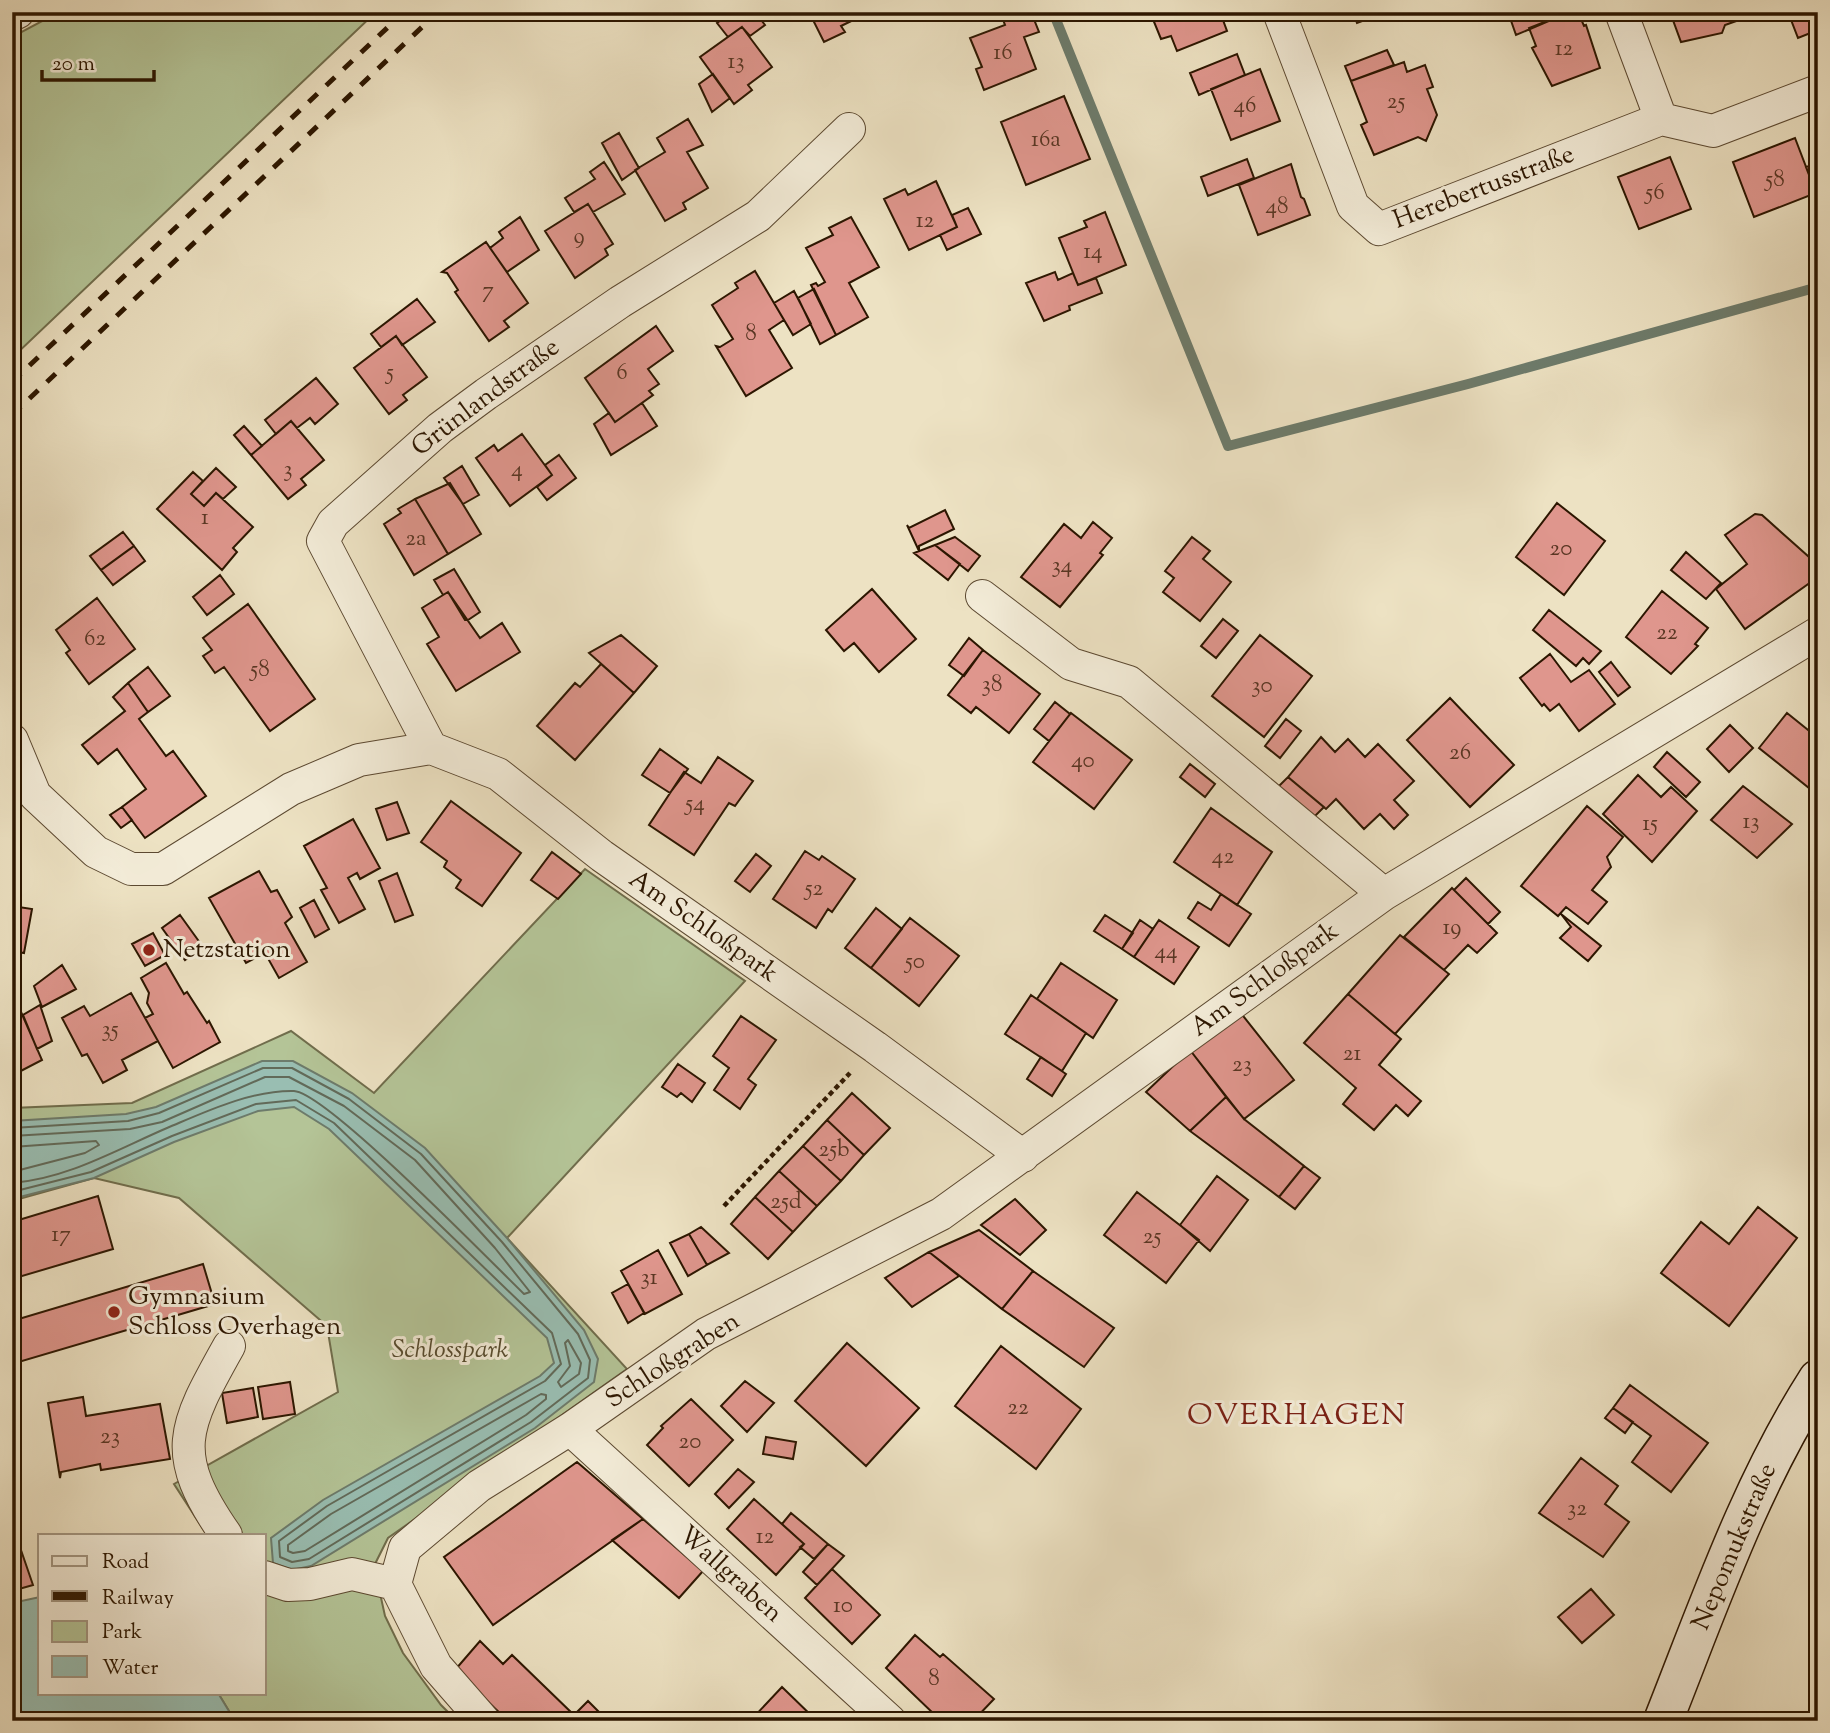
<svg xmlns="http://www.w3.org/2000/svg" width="1830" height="1733" viewBox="0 0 1830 1733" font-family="'Sorts Mill Goudy',serif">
<rect width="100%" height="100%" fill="#ede2c3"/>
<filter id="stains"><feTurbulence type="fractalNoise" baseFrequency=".00286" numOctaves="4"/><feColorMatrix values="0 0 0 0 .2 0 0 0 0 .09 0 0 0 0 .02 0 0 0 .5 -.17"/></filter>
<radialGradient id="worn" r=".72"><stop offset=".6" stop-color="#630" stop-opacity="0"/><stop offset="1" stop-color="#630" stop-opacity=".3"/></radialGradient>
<!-- green -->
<path fill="#b4c497" stroke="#706d4c" stroke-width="2" d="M59,12H376L12,358V37Z
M585,869L745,981L507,1238L627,1369L388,1538L374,1566L385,1616L403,1653L441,1705L457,1721H235L218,1693H264V1535H207L174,1484L338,1392L327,1326L179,1198L94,1178L12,1201V1108L132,1103L291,1031L374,1093Z"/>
<!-- water -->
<path fill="#99beb2" stroke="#6d7b6b" stroke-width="2" d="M262,1061H293L352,1093L425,1148L507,1238L584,1330L598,1359L594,1382L535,1428L311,1566L292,1570L273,1563L271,1538L323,1500L540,1376L554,1363L547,1338L329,1129L294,1107L258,1111L174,1142L94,1178L12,1199V1121L126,1114L156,1107Z
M40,1597V1693H218L235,1721H12V1603Z"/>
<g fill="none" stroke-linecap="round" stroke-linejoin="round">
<!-- shore -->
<path stroke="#626a59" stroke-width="2" d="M12,1128L128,1121L159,1113L263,1068H292L349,1099L421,1154L502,1242L578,1334L590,1360L588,1378L531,1422L309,1559L292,1562L280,1557L279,1541L327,1506L545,1381L561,1364L552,1333L334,1123L296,1100L256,1104L172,1136L91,1172L12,1192
M12,1136L130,1129L162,1122L265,1077H289L344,1106L415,1160L495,1248L530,1292L524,1294C490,1261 327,1093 294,1091C251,1090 205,1112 167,1128C118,1149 67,1179 12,1183
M12,1147L96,1141L99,1145L85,1153L12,1172
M568,1340L581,1363L579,1374L561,1387L558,1382L570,1366L565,1343Z
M541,1394L546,1395V1399L526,1415L305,1551L293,1553L288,1551V1545L331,1514Z"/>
<!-- stream -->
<path stroke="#6d7b6b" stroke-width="10" d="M1053,12L1228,446L1468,384L1818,287"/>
</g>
<!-- building -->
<path fill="#df968d" stroke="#2c1600" stroke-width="2" d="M732,12H755L765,25L750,36L742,27L728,37L717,23Z
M809,12H867L868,13L841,26L845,32L824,42Z
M1000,12H1031L1039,32L1024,37L1036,69L984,90L976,69L982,67L970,38L1005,25Z
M1150,12H1220L1227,31L1177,51L1171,36L1161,39Z
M1326,12H1349L1329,20Z
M1353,12H1384V13L1357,23Z
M1508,12H1562L1563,15L1516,35Z
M1570,12H1578L1584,26L1586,25L1600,68L1552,86L1532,48L1536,46L1529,28Z
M1670,12H1737L1739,20L1725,25L1722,33L1681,42Z
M1788,12H1818V30L1798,38Z
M742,27L772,67L748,85L752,90L734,104L700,57Z
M1387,50L1394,65L1351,81L1345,66Z
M1237,54L1245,75L1199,95L1190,73Z
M1404,62L1407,72L1425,65L1433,87L1427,89L1437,115L1426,141L1418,137L1374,155L1361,125L1367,122L1351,81Z
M1260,69L1280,121L1231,140L1211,89Z
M713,74L730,98L712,112L699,84Z
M1064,96L1090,159L1026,185L1001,122Z
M688,119L703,145L687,152L708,188L683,203L686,209L665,221L635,170L665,152L657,138Z
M619,133L639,168L622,180L602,143Z
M1795,138L1816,193L1754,217L1733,162Z
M1670,157L1691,209L1639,229L1618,177Z
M1247,159L1254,178L1208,196L1201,177Z
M604,162L625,194L593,212L588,204L574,212L565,198L595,179L590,172Z
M1818,163V198L1806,167Z
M1291,164L1301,197L1304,199L1310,215L1258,235L1239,185Z
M936,181L957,227L909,250L884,199L905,189L908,195Z
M588,204L613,244L605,249L608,255L575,278L545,231Z
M968,208L981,234L947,250L940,235L957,227L952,215Z
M1105,212L1126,265L1078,285L1059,238L1087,227L1084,221Z
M520,217L539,250L507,272L490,248L503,238L499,232Z
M851,217L879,267L849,283L868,317L836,335L811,285L816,283L818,286L825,282L806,248L833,235L829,228Z
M486,242L528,303L504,321L509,327L489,341L455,292L458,290L447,273L442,272Z
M755,271L784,320L769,330L792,368L746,396L716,346L720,347L733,339L712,305L738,288L735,283Z
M1055,272L1058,280L1073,273L1078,285L1096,278L1102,293L1069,306L1070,310L1044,321L1026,283Z
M814,289L836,335L820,344L798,298Z
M794,291L811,324L793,335L774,303Z
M417,299L435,322L402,345L396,336L381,347L371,334Z
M656,326L673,351L648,369L659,384L649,391L653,395L615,422L585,378Z
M396,336L427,377L403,395L407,400L389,414L354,368Z
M316,378L338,404L315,424L310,418L297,428L291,421L276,434L265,420Z
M642,403L657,426L611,455L594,424L609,413L615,422Z
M291,421L324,460L301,479L306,485L288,499L251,455Z
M244,426L262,446L251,455L234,435Z
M522,434L552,475L510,506L476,458L494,445L498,451Z
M559,455L576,478L547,500L537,487L552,475L545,465Z
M462,466L479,495L463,504L444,478Z
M216,468L236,487L223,499L216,493L204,506L191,494Z
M193,472L203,481L191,494L204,506L216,493L253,527L233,548L237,552L222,570L157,509Z
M450,483L481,534L448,554L415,499Z
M415,499L448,554L414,575L384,524L401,513L398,509Z
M1557,503L1605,541L1564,595L1516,557Z
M945,510L954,529L919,546V551L907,525L909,528Z
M1755,514L1762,515L1818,565V577L1745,629L1716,589L1747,564L1725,535Z
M1093,522L1112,538L1100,553L1103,555L1060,607L1021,577L1064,524L1081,538Z
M123,532L134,546L101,570L90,556Z
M955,537L980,556L968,571L935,545Z
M1192,537L1210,551L1203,559L1231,582L1200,621L1163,592L1174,578L1165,571Z
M935,545L960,564L948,580L914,553Z
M134,546L145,561L113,585L101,570Z
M1686,552L1721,583L1706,599L1671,570Z
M454,569L480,612L468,620H465L448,592L443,595L434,580Z
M220,575L234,594L207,615L193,597Z
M872,589L916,639L879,672L854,643L844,651L826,630Z
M1662,591L1708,628L1695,644L1698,646L1671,674L1626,637Z
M448,592L480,638L502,623L520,652L456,691L427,644L439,637L422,608Z
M97,598L135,649L89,684L66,653L70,650L56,630Z
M248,604L315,699L270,731L224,667L215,673L203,656L212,650L203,638Z
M1549,610L1601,651L1589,664L1583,658L1576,666L1533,630Z
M1223,619L1238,631L1216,658L1201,646Z
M621,635L657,666L634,693L589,653Z
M1260,635L1312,676L1264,737L1212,696Z
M969,638L983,650L964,676L949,665Z
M983,650L1040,694L1009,733L976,707L971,713L948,695Z
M1550,654L1571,682L1589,670L1615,704L1579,731L1559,704L1550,711L1544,704L1542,706L1520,678Z
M1611,662L1630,687L1618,696L1599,672Z
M601,664L634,693L575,760L537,726L575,683L580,687Z
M148,667L170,696L148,712L128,683Z
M128,683L148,712L139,719L166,756L173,751L206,796L145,838L122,807L146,789L117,749L98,764L82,745L125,711L113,697Z
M1450,698L1514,765L1470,807L1407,740Z
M1055,702L1070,714L1049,741L1034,729Z
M1071,713L1132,760L1094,809L1033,762Z
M1787,713L1818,738V776L1809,788L1759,748Z
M1286,719L1301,731L1280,758L1265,746Z
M1730,725L1753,748L1729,772L1707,749Z
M1321,737L1335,752L1348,739L1365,757L1378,744L1414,781L1394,800L1408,815L1394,829L1380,814L1364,829L1336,799L1326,809L1288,777Z
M660,749L688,769L670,793L642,775Z
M1667,752L1700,782L1686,797L1654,767Z
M718,757L753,781L735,806L729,803L694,855L649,825L684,772L701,783Z
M1190,764L1215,784L1205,797L1180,777Z
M1638,775L1661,797L1671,787L1697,811L1652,862L1603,814Z
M1288,777L1324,807L1314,817L1277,788Z
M1743,786L1792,824L1757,858L1711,820Z
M451,801L521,853L482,906L456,888L461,880L444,867L447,861L421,842Z
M397,802L409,833L387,840L376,809Z
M1587,806L1623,837L1607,857L1611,867L1592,890L1607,902L1588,924L1566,907L1558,916L1521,886Z
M122,807L132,820L121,828L110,815Z
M1211,808L1272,852L1237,905L1174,862Z
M353,819L380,868L360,879L357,873L348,878L365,909L339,923L321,890L327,888L304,846Z
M805,851L819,860L822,856L855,879L832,912L828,909L816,928L773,899Z
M552,852L581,874L558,899L531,880Z
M756,854L771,866L750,892L735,881Z
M259,871L271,892L277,890L292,917L285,923L307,962L279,978L265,953L246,963L209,898Z
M397,873L413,915L395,922L379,881Z
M1466,878L1500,912L1488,924L1454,890Z
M1452,888L1497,933L1477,953L1468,945L1444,970L1404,937Z
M1221,894L1251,914L1229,946L1188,918L1198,902L1211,910Z
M314,900L329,929L315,937L300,908Z
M12,906L32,909L24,953L12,951Z
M876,908L902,929L871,968L845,948Z
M1561,914L1601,946L1588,961L1560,938L1571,927Z
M180,915L203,947L185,960L162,928Z
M1105,915L1133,933L1122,949L1094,931Z
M910,918L959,956L919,1006L871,968Z
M1140,920L1153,929L1134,957L1122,949Z
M1159,920L1199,947L1174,984L1134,957Z
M153,933L165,955L145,966L132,944Z
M1400,935L1449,974L1395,1034L1348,994Z
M166,963L184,994L187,992L207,1023L209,1021L220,1042L173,1068L145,1018L153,1014L147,1003L149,993L141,978Z
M1061,963L1117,1000L1093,1038L1037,999Z
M62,965L76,989L42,1007L34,986Z
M131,993L158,1041L122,1060L127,1070L103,1083L87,1054L82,1056L62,1018L84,1006L90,1016Z
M1348,994L1401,1039L1379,1065L1421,1101L1408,1116L1396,1105L1374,1130L1343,1104L1356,1088L1304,1043Z
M1031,995L1086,1033L1062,1071L1005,1034Z
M40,1005L52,1041L37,1049L23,1015Z
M21,1012L42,1060L13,1075L12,1017Z
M1240,1012L1294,1080L1244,1119L1190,1050Z
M741,1016L776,1040L748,1079L756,1085L740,1109L714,1090L729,1068L713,1056Z
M1190,1050L1226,1097L1190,1131L1146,1092Z
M1041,1057L1066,1074L1052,1096L1027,1079Z
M678,1064L705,1083L692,1102L681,1093L677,1097L662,1087Z
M852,1093L890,1128L864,1155L827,1120Z
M1226,1097L1244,1119L1304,1166L1279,1197L1190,1131Z
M827,1120L864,1155L841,1181L803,1146Z
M803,1146L841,1181L817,1206L779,1171Z
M1304,1166L1320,1178L1295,1209L1279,1197Z
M779,1171L817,1206L793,1232L755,1197Z
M1217,1176L1248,1200L1210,1251L1180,1225Z
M1137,1192L1199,1240L1166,1283L1104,1235Z
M98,1196L113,1249L12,1279V1222Z
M755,1197L793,1232L768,1259L731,1224Z
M1015,1199L1046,1230L1020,1255L981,1225Z
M1758,1207L1797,1238L1729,1326L1661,1273L1701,1222L1729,1244Z
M701,1227L729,1253L707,1265L689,1234Z
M979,1230L1033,1271L1002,1309L929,1252Z
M689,1234L707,1265L688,1276L670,1243Z
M658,1250L682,1294L645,1314L621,1271Z
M929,1252L959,1276L912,1307L885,1278Z
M203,1264L215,1304L12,1364V1321Z
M1033,1271L1114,1328L1084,1367L1002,1309Z
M628,1284L644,1313L628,1323L612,1293Z
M847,1343L919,1408L866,1466L795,1401Z
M1001,1346L1081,1409L1036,1469L955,1406Z
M745,1381L774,1403L747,1432L721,1406Z
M290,1382L295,1414L263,1419L258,1387Z
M1630,1385L1708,1443L1671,1492L1632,1462L1651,1436L1613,1408Z
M253,1388L258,1417L227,1423L222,1393Z
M83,1397L86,1416L160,1404L170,1459L101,1470L100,1464L61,1472L60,1478L48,1403Z
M691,1399L733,1440L689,1486L647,1445L663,1428L661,1426Z
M1613,1408L1633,1422L1625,1433L1605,1418Z
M766,1437L796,1442L793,1459L763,1454Z
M1581,1458L1618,1486L1605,1504L1629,1522L1603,1557L1539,1513Z
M577,1462L643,1519L493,1625L444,1557Z
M738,1469L754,1482L729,1508L715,1494Z
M754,1499L804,1544L776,1575L727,1529Z
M791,1513L828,1544L814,1559L800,1547L804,1544L782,1524Z
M643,1519L703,1571L679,1598L612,1540Z
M12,1524L33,1585L12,1591Z
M828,1544L844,1556L817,1585L803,1572Z
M832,1569L880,1615L852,1644L805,1598Z
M1591,1589L1614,1615L1582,1643L1558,1617Z
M915,1635L940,1657L943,1654L994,1699L973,1721H937L936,1716L886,1668Z
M480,1641L503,1664L512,1655L574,1715L588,1701L608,1721H508L455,1670Z
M782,1687L817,1721H750Z"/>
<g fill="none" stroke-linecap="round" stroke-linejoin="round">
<!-- minor casing -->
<g stroke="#5c4931" stroke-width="34">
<path id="minor" d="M1279,12L1353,206L1379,229L1661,119L1713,131L1818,91
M1621,12L1661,119
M12,15L18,12
M982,596L1071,664L1129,682L1384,894
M12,740L35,795L96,852L131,869H163L291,789L359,760L431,748L498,774L602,856L875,1047L1023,1156
M431,748L323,541L333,523L440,428L486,394L620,302L758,216L849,129
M570,1429L890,1721
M226,1535C169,1453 183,1428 229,1346
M264,1577L288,1585L310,1584L352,1574L395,1584
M484,1721L436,1666L395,1584L405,1548L479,1486L570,1429L706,1334L941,1214L1384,894L1818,633"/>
</g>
<!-- secondary casing -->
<g stroke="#2c1600" stroke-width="41">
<path id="secondary" d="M1663,1721C1709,1605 1750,1485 1818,1379"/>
</g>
<!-- path -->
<path stroke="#2c1600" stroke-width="4.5" stroke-dasharray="5 3.5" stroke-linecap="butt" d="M724,1206L850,1073"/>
<!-- minor -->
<use href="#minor" stroke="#f3ecd8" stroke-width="32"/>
<!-- secondary -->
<use href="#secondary" stroke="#f3ecd8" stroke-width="38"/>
<!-- rail -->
<path stroke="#2c1600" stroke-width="5" stroke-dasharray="12 12" stroke-linecap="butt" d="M12,382L404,12
M12,415L438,12"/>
</g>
<!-- markers -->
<g fill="#8f2418" stroke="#f3ecd8" stroke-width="2.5">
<circle cx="149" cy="950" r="7"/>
<circle cx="114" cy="1312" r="7"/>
</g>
<g text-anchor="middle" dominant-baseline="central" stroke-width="6" stroke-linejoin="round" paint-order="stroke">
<!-- number labels -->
<g font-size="23" fill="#593623">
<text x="1564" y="49">12</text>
<text x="1003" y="53">16</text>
<text x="736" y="62">13</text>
<text x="1396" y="102">25</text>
<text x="1245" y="106">46</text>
<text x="1046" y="140">16a</text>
<text x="1775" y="180">58</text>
<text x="1655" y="193">56</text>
<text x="1277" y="207">48</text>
<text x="925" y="221">12</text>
<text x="579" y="237">9</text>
<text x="1093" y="252">14</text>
<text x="488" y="291">7</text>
<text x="751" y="334">8</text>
<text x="390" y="373">5</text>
<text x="622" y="373">6</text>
<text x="288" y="470">3</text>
<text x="517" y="470">4</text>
<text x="205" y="518">1</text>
<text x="416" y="539">2a</text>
<text x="1561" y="549">20</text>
<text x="1062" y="566">34</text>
<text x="1667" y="633">22</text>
<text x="95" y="639">62</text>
<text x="260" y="670">58</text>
<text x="992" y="685">38</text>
<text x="1262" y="686">30</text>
<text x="1460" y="753">26</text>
<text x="1083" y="761">40</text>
<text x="695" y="804">54</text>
<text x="1751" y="822">13</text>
<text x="1650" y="824">15</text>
<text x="1223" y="857">42</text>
<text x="814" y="889">52</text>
<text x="1452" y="928">19</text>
<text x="1166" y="952">44</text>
<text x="915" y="962">50</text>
<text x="110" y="1030">35</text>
<text x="1352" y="1054">21</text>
<text x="1242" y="1065">23</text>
<text x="834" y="1150">25b</text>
<text x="786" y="1202">25d</text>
<text x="61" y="1235">17</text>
<text x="1152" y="1237">25</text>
<text x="649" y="1278">31</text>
<text x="1018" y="1408">22</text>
<text x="110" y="1437">23</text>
<text x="690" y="1442">20</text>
<text x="1577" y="1509">32</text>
<text x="765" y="1537">12</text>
<text x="843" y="1606">10</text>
<text x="934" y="1679">8</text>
</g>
<!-- street labels -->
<g font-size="26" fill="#2c1600" stroke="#f3ecd8">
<text transform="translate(1484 188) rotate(-21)">Herebertusstraße</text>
<text transform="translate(486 398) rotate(-37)">Grünlandstraße</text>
<text transform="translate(703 927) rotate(35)">Am Schloßpark</text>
<text transform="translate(1265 980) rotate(-36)">Am Schloßpark</text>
<text transform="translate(673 1361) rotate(-33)">Schloßgraben</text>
<text transform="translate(1735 1547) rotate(-67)">Nepomukstraße</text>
<text transform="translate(730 1575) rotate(42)">Wallgraben</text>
</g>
<!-- poi labels -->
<g font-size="26" fill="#2c1600" stroke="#f3ecd8" text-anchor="start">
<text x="163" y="950">Netzstation</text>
<text x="128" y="1297">Gymnasium<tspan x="128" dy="30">Schloss Overhagen</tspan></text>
</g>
<!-- park labels -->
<g font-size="26" font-style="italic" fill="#554a2d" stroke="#f3ecd8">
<text x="450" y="1350">Schlosspark</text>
</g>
<!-- quarter labels -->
<g font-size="30" letter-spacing="2" fill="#7a1f14" stroke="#f3ecd8">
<text x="1297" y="1416">OVERHAGEN</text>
</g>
</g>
<!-- margin -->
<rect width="1830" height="1733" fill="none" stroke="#ede2c3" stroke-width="42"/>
<rect x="14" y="14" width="1802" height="1705" fill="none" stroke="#2c1600" stroke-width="3.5"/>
<rect x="21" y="21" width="1788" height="1691" fill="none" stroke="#2c1600" stroke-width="2"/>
<!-- legend -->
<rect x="38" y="1534" width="228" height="161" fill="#f3ecd8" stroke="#a39682" stroke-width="2"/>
<rect x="52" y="1556" width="35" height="10" fill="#f3ecd8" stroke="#a39682" stroke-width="2"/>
<text x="102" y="1568" font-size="21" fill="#2c1600">Road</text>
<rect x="52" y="1591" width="35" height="10" fill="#2c1600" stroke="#a39682" stroke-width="2"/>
<text x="102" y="1604" font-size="21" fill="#2c1600">Railway</text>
<rect x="52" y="1621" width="35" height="21" fill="#b4c497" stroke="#a39682" stroke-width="2"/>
<text x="102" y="1638" font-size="21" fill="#2c1600">Park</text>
<rect x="52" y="1656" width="35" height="21" fill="#99beb2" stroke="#a39682" stroke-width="2"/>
<text x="102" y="1674" font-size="21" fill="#2c1600">Water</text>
<!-- scale -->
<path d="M42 70v10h112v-10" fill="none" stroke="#2c1600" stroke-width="3.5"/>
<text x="52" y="70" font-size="21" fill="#2c1600" stroke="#f3ecd8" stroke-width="5" paint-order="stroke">20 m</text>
<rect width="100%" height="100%" filter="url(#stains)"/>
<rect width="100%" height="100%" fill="url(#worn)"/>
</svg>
